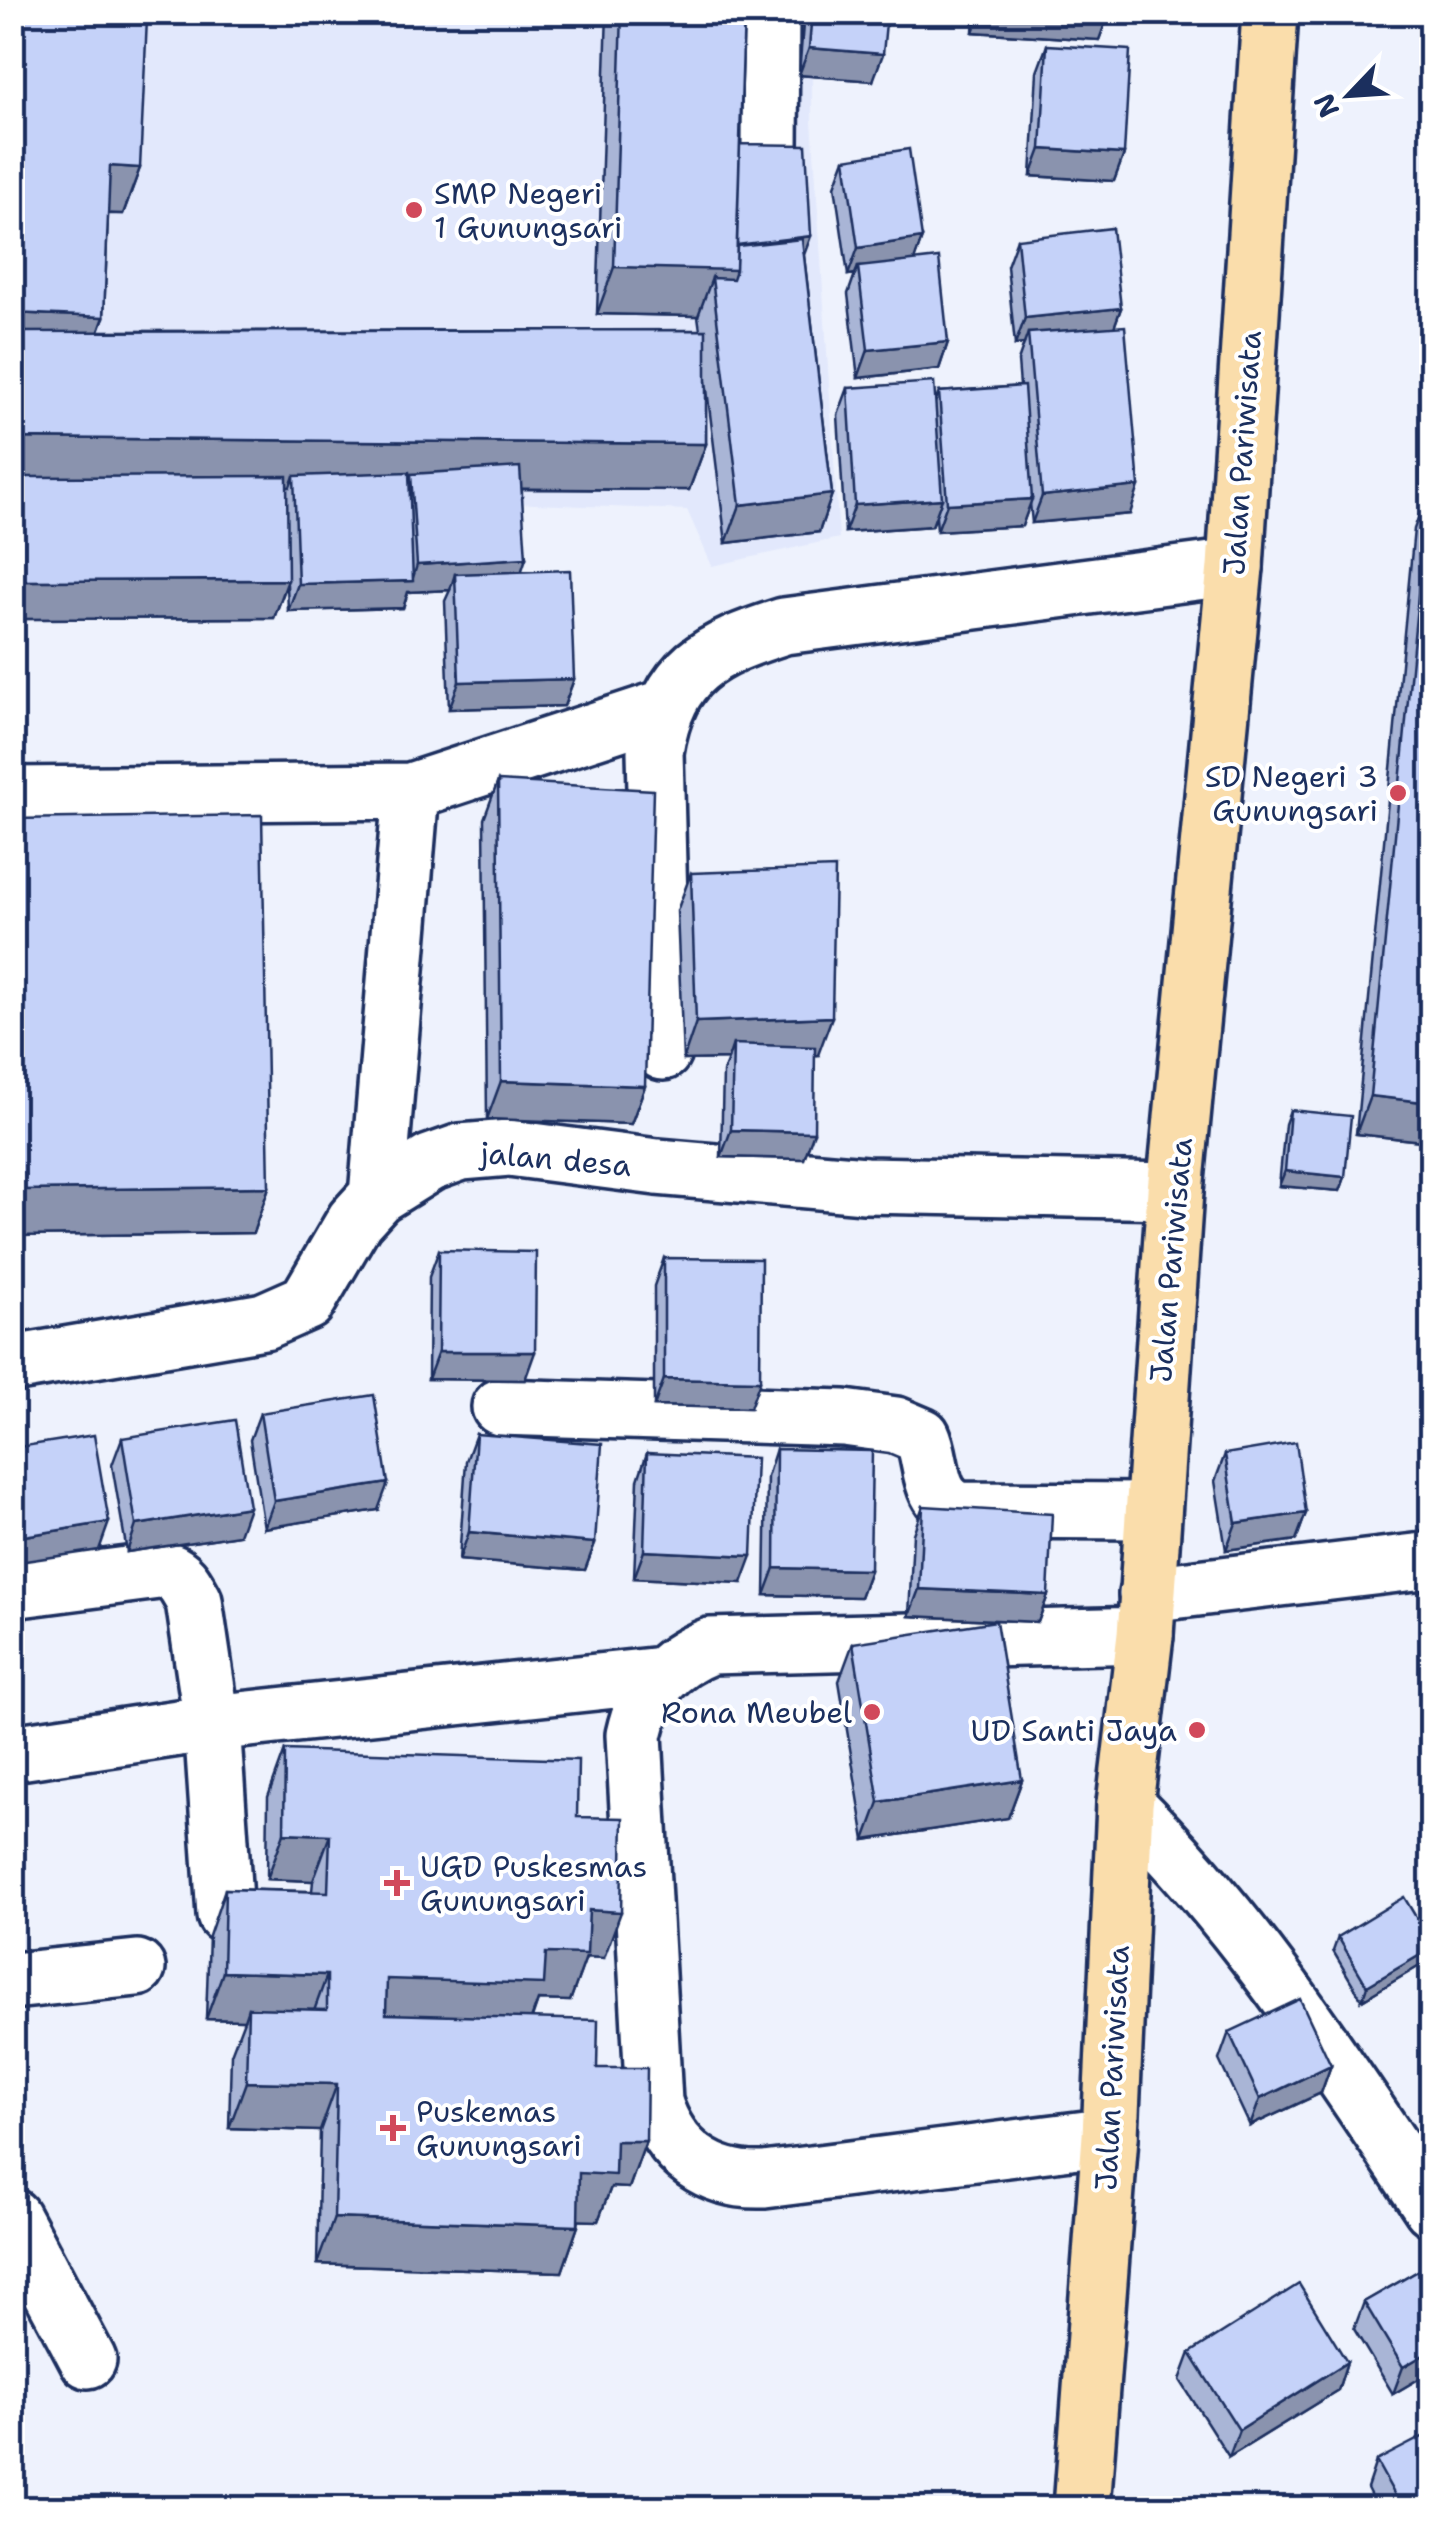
<svg xmlns="http://www.w3.org/2000/svg" width="1444" height="2521" viewBox="0 0 1444 2521" font-family="'Shantell Sans',sans-serif">
<rect width="100%" height="100%" fill="#eef2fd"/>
<filter id="ink" filterUnits="userSpaceOnUse"><feTurbulence type="fractalNoise" baseFrequency=".01" numOctaves="2"/><feDisplacementMap in="SourceGraphic" scale="20" xChannelSelector="R" yChannelSelector="G"/><feConvolveMatrix kernelMatrix="1 2 1 2 8 2 1 2 1" color-interpolation-filters="sRGB"/></filter>
<g filter="url(#ink)">
<!-- built -->
<path fill="#e2e8fc" d="M13,13H812V120L839,538L712,566L687,510L331,496L13,495Z"/>
<g fill="none" stroke-linecap="round" stroke-linejoin="round">
<!-- minor casing -->
<g stroke="#1b2f5e" stroke-width="62">
<path id="minor" d="M770,150L771,12
M12,795L411,791L661,709
M663,1052L655,752C668,669 709,650 784,626L1235,567
M377,1196L411,791
M12,1364L264,1321L307,1302L355,1220L377,1196L430,1163L461,1152L509,1148L657,1167L865,1185L1175,1191
M500,1407L844,1418L896,1425L922,1436C934,1462 926,1498 959,1510L1150,1511
M12,1590L166,1570C182,1576 186,1587 194,1601L212,1723L225,1915
M1147,1594L1432,1560
M12,1753L212,1723L662,1675
M1125,1804C1250,1928 1335,2063 1432,2208
M12,1981L137,1968
M1110,2136L764,2180C710,2182 670,2154 654,2102L634,1735C644,1689 667,1663 710,1646L1145,1635
M12,2217L88,2360"/>
</g>
<!-- major casing -->
<g stroke="#1b2f5e" stroke-width="62">
<path id="major" d="M1082,2508L1110,2136L1125,1804L1145,1635L1175,1191L1235,567L1270,12"/>
</g>
<!-- minor -->
<use href="#minor" stroke="#fff" stroke-width="55"/>
<!-- major -->
<use href="#major" stroke="#faddab" stroke-width="55"/>
</g>
<!-- wall -->
<path fill="#a9b5d6" stroke="#1b2f5e" stroke-width="2.5" d="M607,12H744L740,144L804,256L832,494L819,532L726,543L706,381V444L689,490L522,489L521,572L574,679L564,706L449,709L445,601L450,590L408,592L403,608L288,611L287,584L274,618L12,619V501L18,485L106,17L140,168L123,214H108L104,317L98,331L700,330L698,316L597,314Z
M804,12H887L873,81L799,75Z
M974,12H1109L1099,40L973,32Z
M1047,45L1124,154L1114,181L1031,176L1037,72Z
M845,159L922,238L914,261L948,342L939,369L858,378L848,294L855,274L848,275L835,186Z
M1017,239L1121,308L1114,327L1130,514L1032,523L1030,503L1022,526L937,531L936,516L932,526L845,532L838,415L848,388L935,403L939,392L1020,386L1018,361L1024,344L1015,345L1007,266Z
M1432,303V485H1422L1419,338Z
M1428,491L1432,492V1142L1356,1134L1414,529Z
M498,781L645,1086L631,1124L487,1119L484,819Z
M12,819L269,1187L253,1233L12,1236Z
M691,873L818,1055H815L804,1159L721,1157L723,1072L728,1059L683,1060L677,911Z
M1290,1110L1345,1177L1340,1191L1279,1186L1285,1124Z
M439,1250L525,1380L428,1379L429,1277Z
M664,1258L750,1408L654,1406V1286Z
M260,1413L378,1510L264,1528L250,1440Z
M476,1434L595,1543L585,1570L459,1560L466,1461Z
M122,1438L239,1535L127,1552L112,1465Z
M776,1449L870,1570L860,1597L765,1595L767,1477Z
M647,1453L742,1583L634,1578L638,1480Z
M1225,1454L1306,1513L1296,1540L1226,1550L1215,1481Z
M923,1506L1048,1595L1038,1622L909,1616L913,1534Z
M853,1643L1022,1780L1008,1818L865,1840L839,1681Z
M285,1750L577,1817L604,1958L586,1957L570,2001L538,2000L532,2018L597,2068L646,2141L629,2188L611,2187L598,2221L579,2220L578,2226L562,2272L317,2264L320,2131L229,2128L231,2054L244,2020L206,2019L209,1936L225,1889L312,1891L313,1881L267,1879L268,1797Z
M1432,1882V1913L1423,1898L1428,1884Z
M1338,1937L1432,1944V1951L1428,1961L1362,2000L1333,1951Z
M1229,2032L1331,2065L1321,2093L1250,2126L1219,2060Z
M1432,2263V2371L1393,2394L1354,2329L1364,2302Z
M1190,2353L1347,2362L1338,2390L1229,2457L1180,2380Z
M1376,2461L1432,2508H1377L1367,2488Z"/>
<!-- shaded-wall -->
<path fill="#8a93ae" stroke="#1b2f5e" stroke-width="2.5" d="M980,12L1109,13L1099,40L973,32Z
M809,48L883,54L873,81L799,75Z
M1041,149L1124,154L1114,181L1031,176Z
M110,166L140,168L123,214L93,213Z
M811,236L801,263L719,317L712,278L698,316L597,314L614,267Z
M922,238L912,266L858,267L855,274L848,275L858,248Z
M1121,308L1111,336L1028,333L1024,344L1015,345L1025,318Z
M12,313L104,317L87,364L12,361Z
M948,342L939,369L858,378L868,350Z
M12,438L706,444L689,490L412,488L411,474L406,488L294,476L290,487L21,485V477L18,485L12,484Z
M1432,461V485H1422Z
M1139,486L1130,514L1032,523L1042,496Z
M832,494L819,532L726,543L740,505Z
M942,499L932,526L845,532L855,505Z
M1032,499L1022,526L937,531L947,504Z
M526,558L517,585L455,574L450,590L408,592L403,608L288,611L298,584L412,581L417,565Z
M288,580L274,618L12,619V609L22,581Z
M574,679L564,706L449,709L459,682Z
M832,1017L818,1055L733,1058V1044L728,1059L683,1060L696,1022Z
M501,1081L645,1086L631,1124L487,1119Z
M1370,1096L1432,1103V1142L1356,1134Z
M731,1130L814,1132L804,1159L721,1157Z
M1285,1171L1345,1177L1340,1191L1279,1186Z
M269,1187L253,1233L12,1236V1202L17,1190Z
M438,1352H535L525,1380L428,1379Z
M664,1379L760,1381L750,1408L654,1406Z
M388,1483L378,1510L264,1528L274,1501Z
M249,1507L239,1535L127,1552L136,1525Z
M1306,1513L1296,1540L1226,1550L1236,1523Z
M109,1522L99,1550L12,1563V1538Z
M469,1532L595,1543L585,1570L459,1560Z
M644,1551L752,1556L742,1583L634,1578Z
M775,1568L870,1570L860,1597L765,1595Z
M919,1589L1048,1595L1038,1622L909,1616Z
M1022,1780L1008,1818L865,1840L879,1802Z
M284,1833L330,1835L313,1881L267,1879Z
M589,1910L621,1912L604,1958L586,1957L570,2001L538,2000L527,2030L370,2025L387,1979L546,1953Z
M1432,1948L1428,1961L1362,2000L1367,1986Z
M223,1972L327,1975L310,2022L248,2008L244,2020L206,2019Z
M1331,2065L1321,2093L1250,2126L1260,2099Z
M246,2082L337,2084L320,2131L229,2128Z
M616,2141H646L629,2188L611,2187L598,2221L563,2220L579,2173Z
M334,2218L578,2226L562,2272L317,2264Z
M1432,2350V2371L1393,2394L1403,2367Z
M1347,2362L1338,2390L1229,2457L1239,2430Z"/>
<!-- building -->
<path fill="#c5d2f9" stroke="#1b2f5e" stroke-width="2.5" d="M12,12H107L106,17L147,19L140,168L110,166L104,317L12,313Z
M622,12H744L736,270L614,267Z
M812,12H887L883,54L809,48Z
M1047,45L1130,50L1124,154L1041,149Z
M740,144L806,145L811,236L737,245Z
M909,149L922,238L858,248L845,159Z
M1112,228L1121,308L1025,318L1017,239Z
M802,239L832,494L740,505L712,278L733,279L736,270L737,246Z
M939,258L948,342L868,350L858,267Z
M1125,326L1139,486L1042,496L1028,333Z
M706,330V444L12,438V332Z
M934,382L942,499L855,505L848,388Z
M1024,386L1032,499L947,504L939,392Z
M520,467L526,558L417,565L411,474Z
M409,472L413,581L298,584L294,476Z
M287,476L288,580L22,581L21,477Z
M1428,491L1432,492V1103L1370,1096Z
M570,570L574,679L459,682L455,574Z
M498,781L653,790L645,1086L501,1081Z
M262,815L269,1187L17,1190L12,966V819Z
M835,868L832,1017L696,1022L691,873Z
M733,1044L815,1047L814,1132L731,1130Z
M1290,1110L1351,1116L1345,1177L1285,1171Z
M439,1250L536,1252L535,1352H438Z
M664,1258L761,1259L760,1381L664,1379Z
M374,1395L388,1483L274,1501L260,1413Z
M235,1420L249,1507L136,1525L122,1438Z
M476,1434L602,1444L595,1543L469,1532Z
M94,1435L109,1522L12,1538V1448Z
M1296,1442L1306,1513L1236,1523L1225,1454Z
M776,1449L872,1451L870,1570L775,1568Z
M647,1453L756,1458L752,1556L644,1551Z
M923,1506L1052,1514L1048,1595L919,1589Z
M996,1621L1022,1780L879,1802L853,1643Z
M285,1750L578,1760L577,1817L623,1818L621,1912L589,1910L587,1954L546,1953L544,1984L387,1979L386,2014L598,2020L597,2068H647L646,2141H616L615,2175L579,2173L578,2226L334,2218L337,2084L246,2082L248,2008L327,2010V1975L223,1972L225,1889L328,1892L330,1835L284,1833Z
M1404,1897L1432,1944V1948L1367,1986L1338,1937Z
M1300,1999L1331,2065L1260,2099L1229,2032Z
M1432,2263V2350L1403,2367L1364,2302Z
M1299,2284L1347,2362L1239,2430L1190,2353Z
M1432,2432V2508H1402L1376,2461Z"/>
</g>
<!-- markers -->
<g fill="#d1495b" stroke="#fff" stroke-width="4">
<circle cx="414" cy="210" r="10"/>
<circle cx="1398" cy="793" r="10"/>
<circle cx="872" cy="1712" r="10"/>
<circle cx="1197" cy="1730" r="10"/>
<path d="M392 1868h10v10h10v10h-10v10h-10v-10h-10v-10h10z"/>
<path d="M388 2113h10v10h10v10h-10v10h-10v-10h-10v-10h10z"/>
</g>
<g text-anchor="middle" dominant-baseline="central" stroke-width="8" stroke-linejoin="round" paint-order="stroke">
<!-- poi labels -->
<g font-size="30" fill="#1b2f5e" stroke="#fff" text-anchor="start">
<text x="434" y="193">SMP Negeri<tspan x="434" dy="34">1 Gunungsari</tspan></text>
<text x="1378" y="776" text-anchor="end">SD Negeri 3<tspan x="1378" dy="34">Gunungsari</tspan></text>
<text x="852" y="1712" text-anchor="end">Rona Meubel</text>
<text x="1177" y="1730" text-anchor="end">UD Santi Jaya</text>
<text x="420" y="1866">UGD Puskesmas<tspan x="420" dy="34">Gunungsari</tspan></text>
<text x="416" y="2111">Puskemas<tspan x="416" dy="34">Gunungsari</tspan></text>
</g>
<!-- street labels -->
<g font-size="30" fill="#1b2f5e" stroke="#fff">
<text transform="translate(1242 453) rotate(-86)">Jalan Pariwisata</text>
<text transform="translate(556 1159) rotate(5)">jalan desa</text>
<text transform="translate(1171 1260) rotate(-85)">Jalan Pariwisata</text>
<text transform="translate(1112 2068) rotate(-87)">Jalan Pariwisata</text>
</g>
</g>
<!-- margin -->
<rect width="1444" height="2521" fill="none" stroke="#fff" stroke-width="50"/>
<rect x="25" y="25" width="1394" height="2471" fill="none" stroke="#1b2f5e" stroke-width="4" filter="url(#ink)"/>
<!-- north arrow -->
<g transform="translate(1349 95) rotate(245)" stroke="#ffffff" stroke-width="8" paint-order="stroke">
<path d="M0-8L18 38L0 25L-18 38Z" fill="#1b2f5e"/>
<text y="-15" font-size="28" font-weight="bold" text-anchor="middle" fill="#1b2f5e">N</text>
</g>
</svg>
